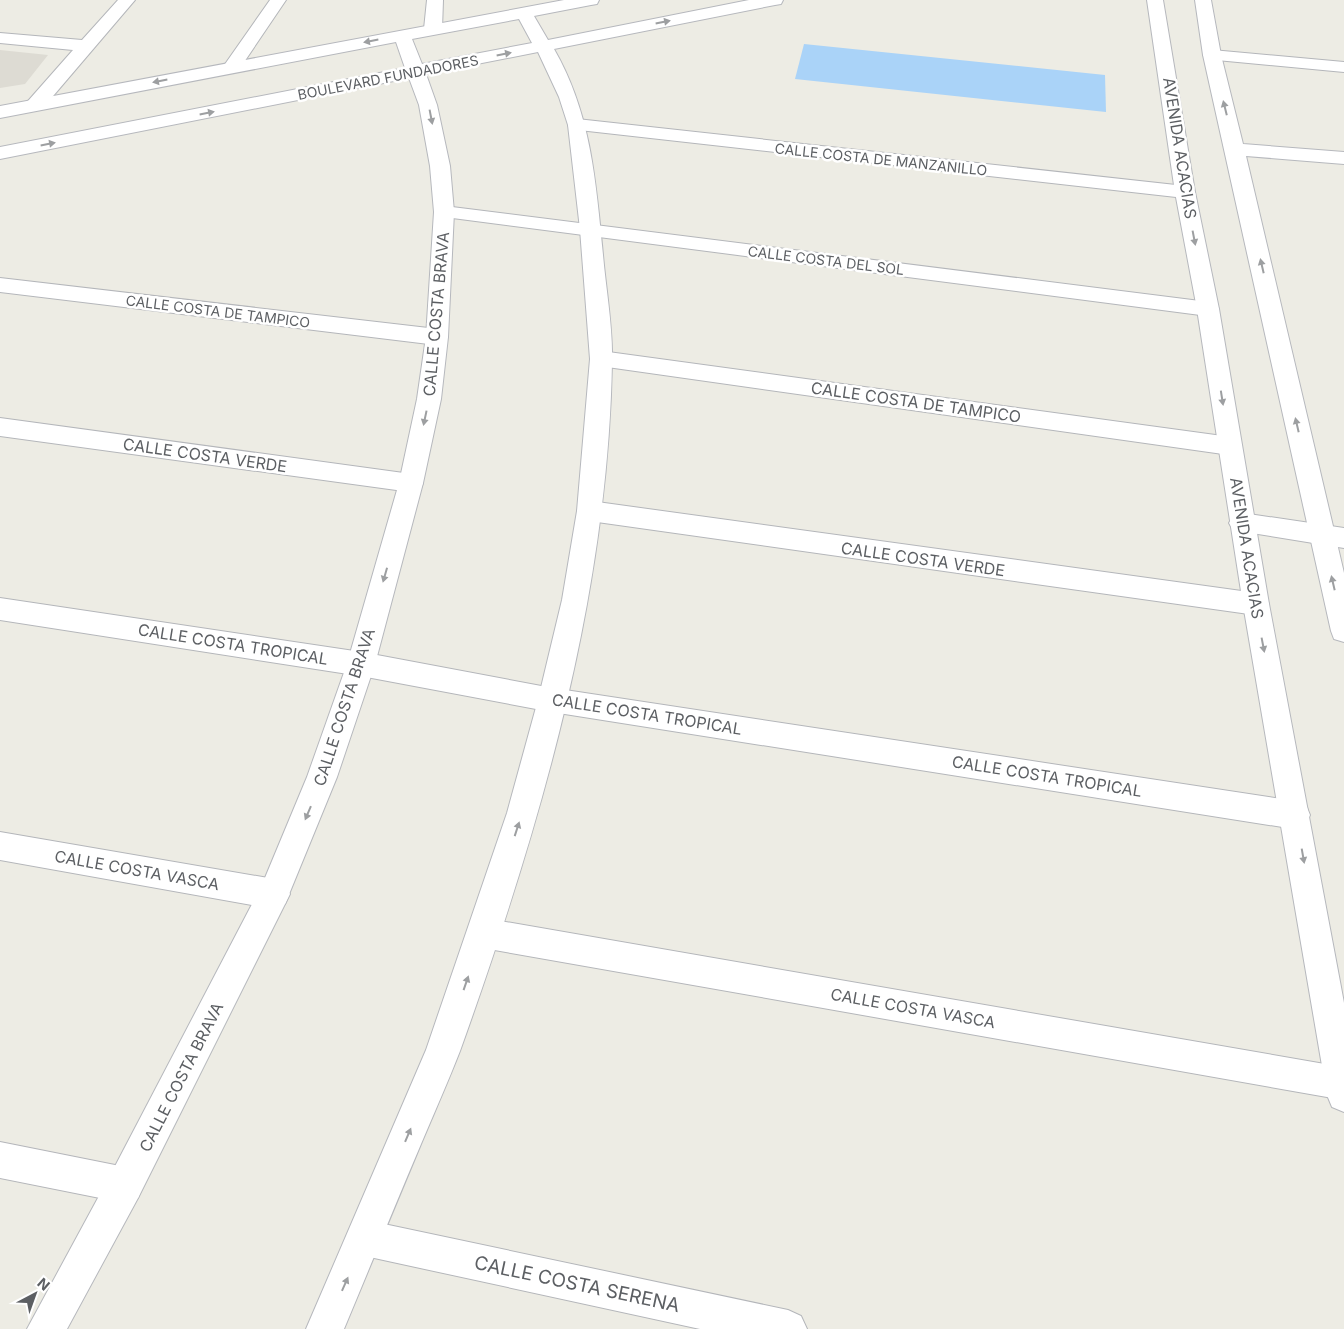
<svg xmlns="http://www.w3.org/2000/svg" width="1344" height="1329" viewBox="0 0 1344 1329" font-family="Inter,sans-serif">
<rect width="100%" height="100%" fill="#edece4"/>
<!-- education -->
<path fill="#dddbd3" d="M0,50L48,55L25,84L0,88Z"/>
<!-- water -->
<path fill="#aad3f8" d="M804,44L1105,75L1106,112L795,79Z"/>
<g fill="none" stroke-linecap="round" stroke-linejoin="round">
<!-- street casing -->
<g stroke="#b4b6ba" stroke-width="2">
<path id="street" d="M118,0H135L42,109H28L26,105L28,101L73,50L0,43V33L82,40Z
M270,0H286L238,71H226L223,67Z
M427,0H443L442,29L439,33H427L424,29Z
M1212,50L1344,62V72L1206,59L1203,55L1206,51Z
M577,119L1185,186L1192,188L1195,192L1192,196L1185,198L570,129L568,125L570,121Z
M444,206L1208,302L1216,304L1219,309L1216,314L1208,316L437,216L434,212L437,208Z
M0,278L437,329L445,332L448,337L445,342L437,345L0,292Z
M601,351L1230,437L1238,440L1242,446L1238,452L1230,455L593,365L590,359L593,353Z
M0,418L411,474L420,476L423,483L420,490L411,492L0,436Z
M590,501L1256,593L1265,596L1269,604L1265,612L1256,615L590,521L581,518L577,511L581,504Z
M1242,513L1344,528V548L1233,530L1229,523L1233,516Z
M0,598L361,652L552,688L1295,801L1306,805L1310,815L1306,825L1295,829L552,712L361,676L0,620Z
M0,832L274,879L285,884L290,894L285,904L274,909L0,860Z
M483,918L1342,1067L1344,1068V1100L483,948L472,944L467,933L472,922Z
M0,1142L125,1167L138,1172L143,1185L138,1198L125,1203L0,1178Z
M365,1220L788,1310L801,1316L807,1329H700L365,1256L352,1251L347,1238L352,1225Z"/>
</g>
<!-- secondary casing -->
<g stroke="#b6b8bd" stroke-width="2">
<path id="secondary" d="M564,0H599L597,4L591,5L534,16L548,40L749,0H783L781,4L775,5L554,49C591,113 596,182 603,255C606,290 613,327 612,362C608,598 539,830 460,1051C448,1082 434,1113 421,1144C395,1205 370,1267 344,1329H306L426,1050L507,813L538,700L562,600L577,511L590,359L580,229L568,125L559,97L538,52L426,74L437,105L450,166L454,212L448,337L441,399L423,483L375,664L337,777L285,904L138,1198L67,1329H27L112,1172L262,885L307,777L347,664L399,483L417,399L426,337L434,212L430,166L419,105L409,78L0,159V147L405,68L396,42L0,118V106ZM519,19L532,43L422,64L412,39Z
M1147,0H1163L1195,192L1219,309L1269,604L1344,1003V1112L1332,1107L1327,1095L1243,604L1197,309L1175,192Z
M1195,0H1211L1221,55L1243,144L1344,152V164L1246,156L1344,573V642L1334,639L1331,631L1203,55Z"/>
</g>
<!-- street -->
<use href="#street" fill="#fff" fill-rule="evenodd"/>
<!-- secondary -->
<use href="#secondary" fill="#fff" fill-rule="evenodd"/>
</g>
<!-- one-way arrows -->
<defs><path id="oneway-solid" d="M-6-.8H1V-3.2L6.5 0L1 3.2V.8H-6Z" transform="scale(1.25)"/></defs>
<g fill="#9d9fa1">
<use href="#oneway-solid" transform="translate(663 22) rotate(-11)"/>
<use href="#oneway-solid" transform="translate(371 41) rotate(169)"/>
<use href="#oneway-solid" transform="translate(504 54) rotate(-11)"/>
<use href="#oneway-solid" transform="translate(160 81) rotate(169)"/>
<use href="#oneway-solid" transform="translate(1225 108) rotate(-104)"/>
<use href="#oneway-solid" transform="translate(207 113) rotate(-11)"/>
<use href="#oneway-solid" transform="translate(431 117) rotate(79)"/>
<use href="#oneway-solid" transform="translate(48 144) rotate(-11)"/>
<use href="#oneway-solid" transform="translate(1194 238) rotate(79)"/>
<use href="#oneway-solid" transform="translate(1262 266) rotate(-103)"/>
<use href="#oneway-solid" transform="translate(1222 398) rotate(81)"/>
<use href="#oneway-solid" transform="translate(425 418) rotate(102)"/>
<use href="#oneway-solid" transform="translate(1297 425) rotate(-103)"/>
<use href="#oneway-solid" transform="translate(385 575) rotate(106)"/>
<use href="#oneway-solid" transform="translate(1333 583) rotate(-103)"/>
<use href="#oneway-solid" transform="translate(1263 645) rotate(79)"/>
<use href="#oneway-solid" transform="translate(308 813) rotate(113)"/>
<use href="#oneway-solid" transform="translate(517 829) rotate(-72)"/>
<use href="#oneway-solid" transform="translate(1303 856) rotate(80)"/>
<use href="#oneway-solid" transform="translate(466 983) rotate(-71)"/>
<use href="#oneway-solid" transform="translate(408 1135) rotate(-67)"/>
<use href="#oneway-solid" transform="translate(345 1284) rotate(-66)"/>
</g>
<g text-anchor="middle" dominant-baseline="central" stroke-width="5" stroke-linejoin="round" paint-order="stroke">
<!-- far-street labels -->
<g font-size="14" fill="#5c5f63" stroke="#fff">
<text transform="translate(388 77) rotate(-11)">BOULEVARD FUNDADORES</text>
<text transform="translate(881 159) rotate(6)">CALLE COSTA DE MANZANILLO</text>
<text transform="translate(826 260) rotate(7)">CALLE COSTA DEL SOL</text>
<text transform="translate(218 311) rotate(7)">CALLE COSTA DE TAMPICO</text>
</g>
<!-- street labels -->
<g font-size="16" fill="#5c5f63" stroke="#fff">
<text transform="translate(1180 148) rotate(81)">AVENIDA ACACIAS</text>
<text transform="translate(436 314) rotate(-85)">CALLE COSTA BRAVA</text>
<text transform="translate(916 402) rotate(8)">CALLE COSTA DE TAMPICO</text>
<text transform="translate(205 455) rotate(8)">CALLE COSTA VERDE</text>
<text transform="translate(1247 548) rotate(81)">AVENIDA ACACIAS</text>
<text transform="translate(923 559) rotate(8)">CALLE COSTA VERDE</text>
<text transform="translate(233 644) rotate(9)">CALLE COSTA TROPICAL</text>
<text transform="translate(344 707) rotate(-72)">CALLE COSTA BRAVA</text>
<text transform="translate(647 714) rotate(9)">CALLE COSTA TROPICAL</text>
<text transform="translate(1047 776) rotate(9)">CALLE COSTA TROPICAL</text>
<text transform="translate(137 870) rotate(10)">CALLE COSTA VASCA</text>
<text transform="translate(913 1008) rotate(10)">CALLE COSTA VASCA</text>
<text transform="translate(181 1077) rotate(-63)">CALLE COSTA BRAVA</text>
</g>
<!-- near-street labels -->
<g font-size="19" fill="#5c5f63" stroke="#fff">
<text transform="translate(577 1284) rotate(12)">CALLE COSTA SERENA</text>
</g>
</g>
<!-- north arrow -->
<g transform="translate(35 1294) rotate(41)" stroke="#ffffff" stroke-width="4" paint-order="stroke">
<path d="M0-4L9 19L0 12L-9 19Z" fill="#5c5f63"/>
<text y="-8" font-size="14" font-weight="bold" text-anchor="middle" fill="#5c5f63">N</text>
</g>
</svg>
